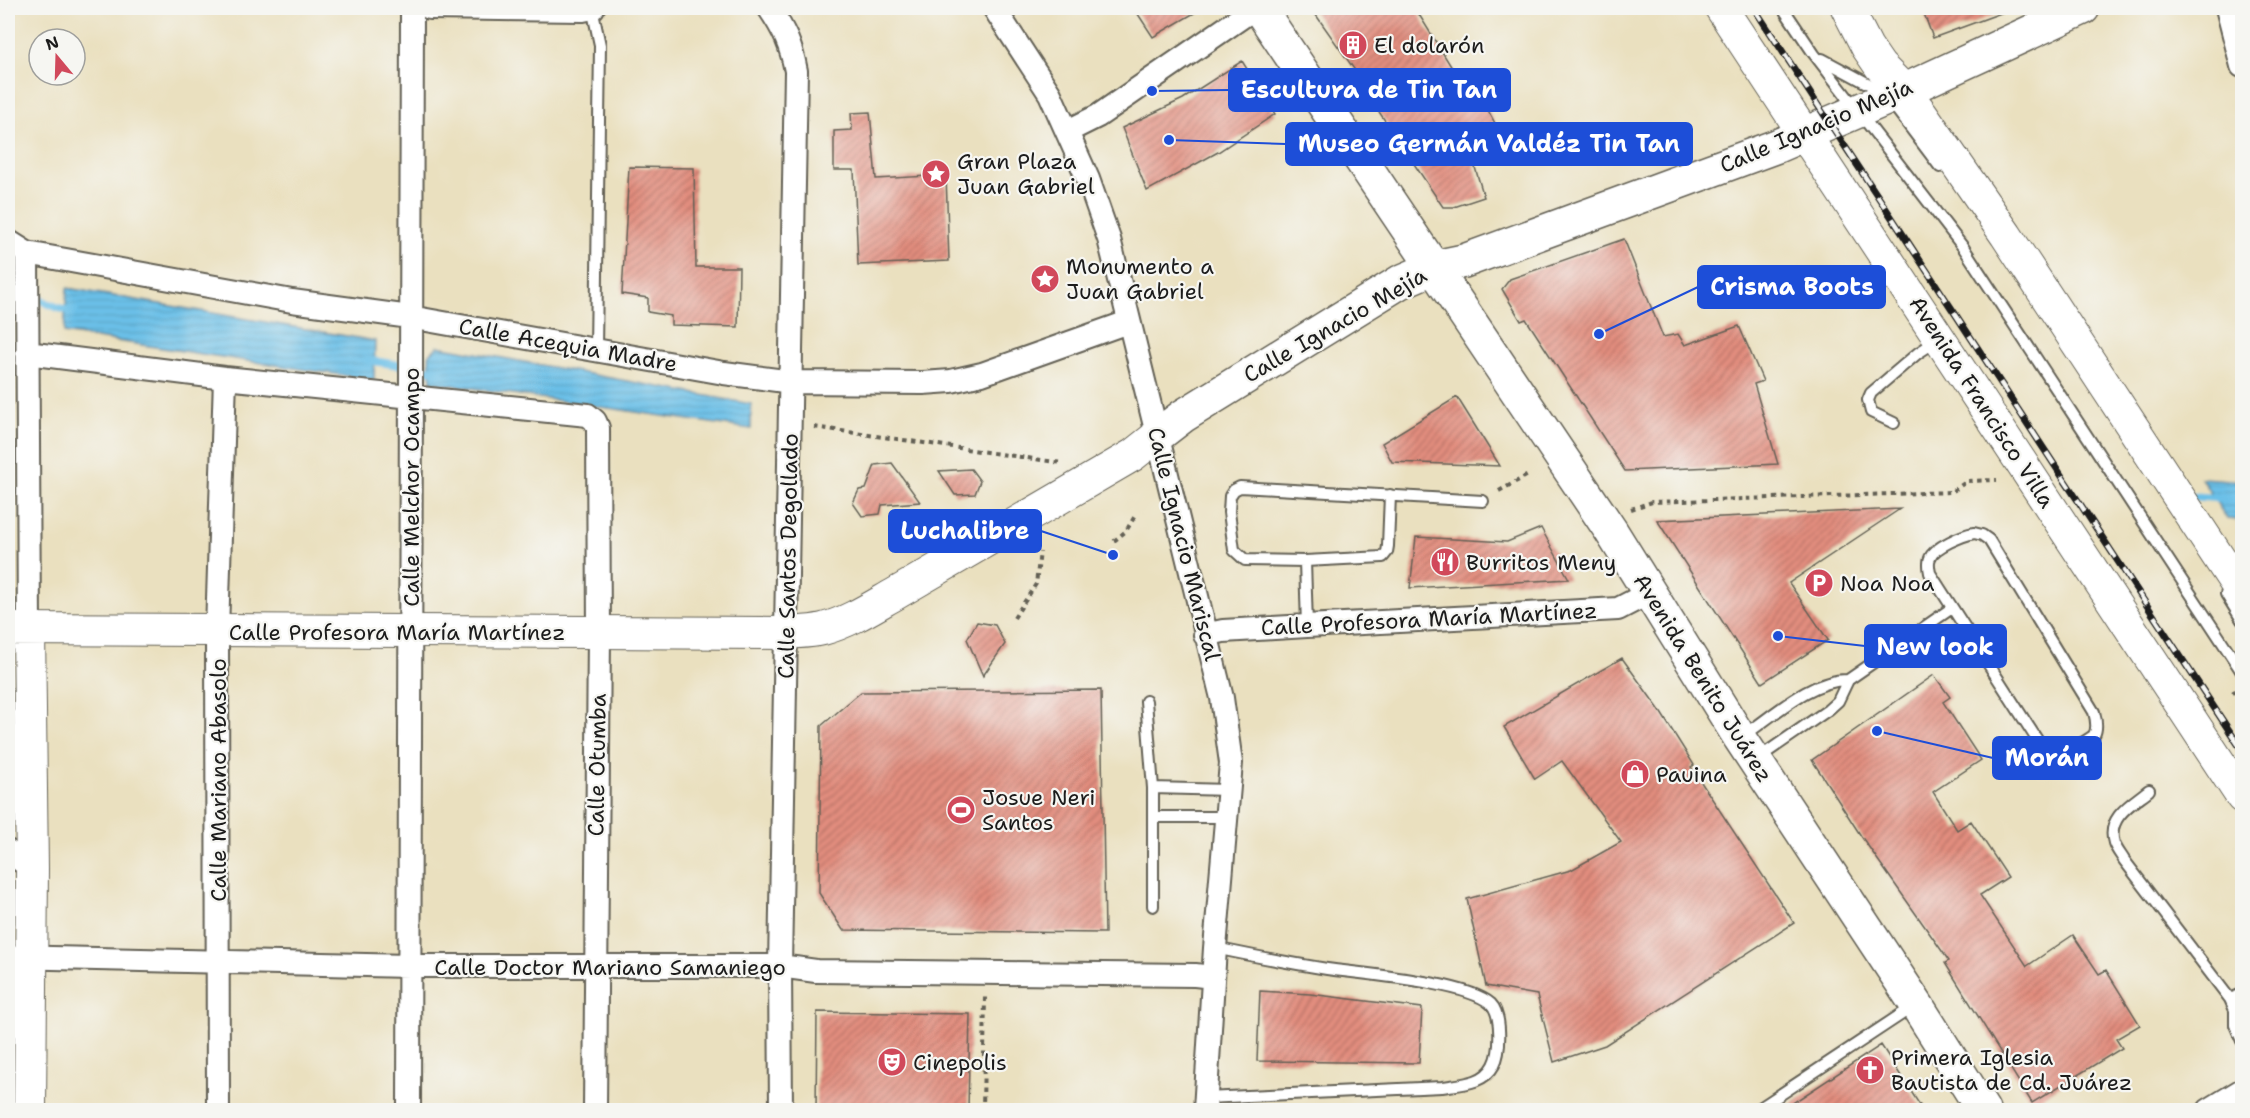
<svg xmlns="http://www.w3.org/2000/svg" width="2250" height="1118" viewBox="0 0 2250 1118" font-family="'Shantell Sans',sans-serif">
<defs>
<pattern id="water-rules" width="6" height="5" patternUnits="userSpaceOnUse" patternTransform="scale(1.5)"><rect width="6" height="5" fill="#6bc0e8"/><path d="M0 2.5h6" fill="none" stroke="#5ca4c6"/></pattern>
<pattern id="building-hatch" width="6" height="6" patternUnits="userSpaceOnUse" patternTransform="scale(1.5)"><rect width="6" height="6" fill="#e28d7e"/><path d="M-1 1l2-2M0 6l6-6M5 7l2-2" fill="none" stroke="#b67266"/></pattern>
</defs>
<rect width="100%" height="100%" fill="#f6f6f2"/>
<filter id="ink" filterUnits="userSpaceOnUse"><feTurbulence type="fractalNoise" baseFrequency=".0167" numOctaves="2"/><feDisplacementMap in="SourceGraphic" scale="12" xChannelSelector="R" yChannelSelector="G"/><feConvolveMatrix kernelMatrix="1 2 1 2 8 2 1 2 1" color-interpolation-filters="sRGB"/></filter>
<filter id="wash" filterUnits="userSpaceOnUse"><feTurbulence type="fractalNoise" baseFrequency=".008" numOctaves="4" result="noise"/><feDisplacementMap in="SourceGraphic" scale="24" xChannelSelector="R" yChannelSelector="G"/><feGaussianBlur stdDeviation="1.35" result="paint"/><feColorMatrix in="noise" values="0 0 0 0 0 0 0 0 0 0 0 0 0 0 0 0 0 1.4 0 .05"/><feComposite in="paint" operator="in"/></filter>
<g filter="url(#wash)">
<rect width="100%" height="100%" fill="#eae0bf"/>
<!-- water -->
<path fill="url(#water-rules)" stroke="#446e82" stroke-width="1.5" d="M67,288L375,341L374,380L64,333Z
M438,346L751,404V429L431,382L429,355Z
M2201,478L2242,481V520L2227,519Z"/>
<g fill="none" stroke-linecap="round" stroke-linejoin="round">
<!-- stream -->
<path stroke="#6bc0e8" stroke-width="8" d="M8,281C29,293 50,308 75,312
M366,360L439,371
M2190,496L2242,500"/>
</g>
<g id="blocks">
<!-- building -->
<path fill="url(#building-hatch)" d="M1134,8H1203L1153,37Z
M1311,8H1415L1473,102L1481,97L1506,144L1474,164L1484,197L1454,207H1443L1363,88L1366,86Z
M1922,8H2008L2009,10L1933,38Z
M1242,61L1275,114L1218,152L1147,191L1122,128L1183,99Z
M870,112L876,179L946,175L949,261L858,265L854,170H834V131L852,130L851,113Z
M629,167L694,168L696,267H739L738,327L671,325V316L648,312V298L622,294Z
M1624,239L1663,337L1678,334L1685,345L1739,326L1763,381L1754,384L1778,464L1625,471L1526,319L1521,321L1502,289L1510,279Z
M1457,397L1500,466L1392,462L1382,443Z
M892,463L920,502L882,505L880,514L862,516L853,503L859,490L866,489L875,465Z
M971,469L980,481L975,494L955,495L939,471Z
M1900,509L1789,583L1828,640L1762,683L1657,520Z
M1541,528L1569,579L1410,588L1416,537L1507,542Z
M977,622L995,625L1005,644L983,676L967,639Z
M1622,658L1658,708L1694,765L1691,767L1794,923L1605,1045L1554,1062L1537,995L1486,986L1467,899L1571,870L1621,842L1562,761L1535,779L1504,727Z
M1934,675L1950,697L1943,702L1981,760L1933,792L1957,830L1971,821L2008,877L1980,895L2027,966L2073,935L2099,974L2106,970L2140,1025L2116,1039L2122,1048L2032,1103L1945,963L1949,961L1861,836L1812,760Z
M1101,690L1105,933L843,930L819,893L821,726L861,692Z
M1260,991L1310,994L1422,1008L1419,1063L1257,1061Z
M817,1012L970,1014L968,1110H816Z
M1881,1045L1923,1110H1782Z"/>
</g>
</g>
<g filter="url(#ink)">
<use href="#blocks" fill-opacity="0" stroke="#646155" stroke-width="1.5"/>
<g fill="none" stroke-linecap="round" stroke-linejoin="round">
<!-- lane casing -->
<g stroke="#646155" stroke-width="14">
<path id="lane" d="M592,8L600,45L596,350
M1783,8L1814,54L1963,247L2242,672
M1822,59L1878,89L1888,98L1940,167
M1894,423L1871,412L1868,400L1871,393L1918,353L1938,340
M1390,495L1388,546L1387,552L1383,557L1305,561L1245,560L1234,550L1229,512L1230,496L1234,490L1240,487L1483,501
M1974,533L1982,535L1989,540L2094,712C2096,719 2098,728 2094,735C2091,738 2085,741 2082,743C2069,751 2057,760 2043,749L1930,573C1929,568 1928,562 1930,558C1934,547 1963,535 1974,533Z
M1305,561L1307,626
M2226,594L2242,620
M1146,701L1153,788V906
M1743,736C1772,717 1811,679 1848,680L1952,608
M1757,759L1828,710L1838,701L1848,680
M1153,788L1229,790
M2149,790C2133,803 2106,817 2114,843C2116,849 2121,855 2124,860L2230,999L2235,1010V1025L2242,1041
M1154,817H1227
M2230,999L2242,994
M1206,1098L1442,1087C1462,1084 1484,1084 1494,1065C1501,1052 1502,1015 1491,1004C1467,982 1362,974 1327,969C1289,963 1253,956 1215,948
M1757,1110L1914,1006"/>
</g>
<!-- street casing -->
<g stroke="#646155" stroke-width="26">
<path id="street" d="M430,8L583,10L593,8
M769,8C784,30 791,45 796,71L780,966L781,1110
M994,8L1050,94L1088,179L1109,239L1222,698L1231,763L1215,948L1205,1110
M2227,8L2242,66
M1068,131L1098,116L1255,8
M8,241L27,253L292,301L410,317L724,373L792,382L923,383L951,381L982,374L1128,322
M27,253L29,629
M27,353L225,378L588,415L595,421L598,428L599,634L595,1110
M1205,635L1223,631L1307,626L1618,609L1649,593
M8,851L32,869
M8,957L409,966H780L816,971L1195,975L1213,977
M218,1110L217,631L225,378
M409,1110L412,8
M2209,1110L2242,1090"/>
</g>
<!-- secondary casing -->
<g stroke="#646155" stroke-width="34">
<path id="secondary" d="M1721,8L2242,797
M1847,8L1867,47L1880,66L1904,90L1922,114L2006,235L2242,593
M8,629L786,633C798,632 811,632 823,629C849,622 872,607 895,594L1133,455L1157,436
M29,629L32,869L30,1110"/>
</g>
<!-- primary casing -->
<g stroke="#646155" stroke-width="36">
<path id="primary" d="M1259,8L1611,531L1740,738L1916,1004L1983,1110
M1157,436L1183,416L1400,282L1435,267L1464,261L1777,146L1888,98L2083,8"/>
</g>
<!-- path -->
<path stroke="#646155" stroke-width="4" stroke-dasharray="4.5 4.5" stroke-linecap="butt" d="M814,427L1062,463
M1499,491L1530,474
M1631,509L1652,502L1952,492L1967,481L1997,480
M1114,541L1126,531L1135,516
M1014,618L1036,584L1040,552
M2233,690L2242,704
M983,1110L985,997"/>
<!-- lane -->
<use href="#lane" stroke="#fff" stroke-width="10"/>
<!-- street -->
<use href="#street" stroke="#fff" stroke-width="22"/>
<!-- secondary -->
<use href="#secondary" stroke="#fff" stroke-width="32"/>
<!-- primary -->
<use href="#primary" stroke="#fff" stroke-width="33"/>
<!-- rail casing -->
<g stroke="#1c1c1c" stroke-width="7">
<path id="rail" d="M1754,8L2242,750"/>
</g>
<!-- rail -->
<use href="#rail" stroke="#f6f6f2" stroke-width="4.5" stroke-dasharray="14" stroke-linecap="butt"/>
</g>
</g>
<!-- icons -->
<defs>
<g id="building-disc" transform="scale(1.5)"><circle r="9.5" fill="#d1495b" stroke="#f6f6f2"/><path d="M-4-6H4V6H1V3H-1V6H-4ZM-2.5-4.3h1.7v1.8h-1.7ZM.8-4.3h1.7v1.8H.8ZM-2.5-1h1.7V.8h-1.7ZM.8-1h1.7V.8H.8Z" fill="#fff"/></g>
<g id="sight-disc" transform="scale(1.5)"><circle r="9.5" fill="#d1495b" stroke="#f6f6f2"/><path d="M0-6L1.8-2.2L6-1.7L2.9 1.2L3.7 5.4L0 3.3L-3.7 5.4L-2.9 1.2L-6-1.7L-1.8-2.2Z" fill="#fff"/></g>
<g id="restaurant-disc" transform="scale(1.5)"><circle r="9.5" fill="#d1495b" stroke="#f6f6f2"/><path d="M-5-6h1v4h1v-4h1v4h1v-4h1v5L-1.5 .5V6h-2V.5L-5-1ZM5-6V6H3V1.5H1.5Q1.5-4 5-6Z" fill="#fff"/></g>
<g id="parking-disc" transform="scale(1.5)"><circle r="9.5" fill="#d1495b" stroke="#f6f6f2"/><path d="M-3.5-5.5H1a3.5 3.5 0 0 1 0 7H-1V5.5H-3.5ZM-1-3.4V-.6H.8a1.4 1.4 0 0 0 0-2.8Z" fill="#fff"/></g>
<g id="shop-disc" transform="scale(1.5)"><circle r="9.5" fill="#d1495b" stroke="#f6f6f2"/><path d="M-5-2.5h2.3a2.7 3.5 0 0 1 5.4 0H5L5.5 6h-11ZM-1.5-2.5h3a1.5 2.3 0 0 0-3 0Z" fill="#fff"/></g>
<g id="stadium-disc" transform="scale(1.5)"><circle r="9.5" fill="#d1495b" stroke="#f6f6f2"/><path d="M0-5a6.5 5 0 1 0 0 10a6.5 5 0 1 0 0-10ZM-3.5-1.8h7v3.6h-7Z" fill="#fff"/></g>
<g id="theatre-disc" transform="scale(1.5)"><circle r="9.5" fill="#d1495b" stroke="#f6f6f2"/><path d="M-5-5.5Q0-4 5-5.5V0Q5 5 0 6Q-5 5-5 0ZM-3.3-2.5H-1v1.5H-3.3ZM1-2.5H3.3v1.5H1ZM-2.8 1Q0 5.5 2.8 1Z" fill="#fff"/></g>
<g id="church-disc" transform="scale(1.5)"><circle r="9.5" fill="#d1495b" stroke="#f6f6f2"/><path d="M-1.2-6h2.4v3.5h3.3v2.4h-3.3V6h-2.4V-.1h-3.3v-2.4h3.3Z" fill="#fff"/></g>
</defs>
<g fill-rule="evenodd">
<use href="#building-disc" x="1353" y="45"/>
<use href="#sight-disc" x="936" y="174"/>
<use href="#sight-disc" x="1045" y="279"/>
<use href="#restaurant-disc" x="1445" y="562"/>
<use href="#parking-disc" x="1819" y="583"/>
<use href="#shop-disc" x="1635" y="774"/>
<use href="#stadium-disc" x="961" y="810"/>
<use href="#theatre-disc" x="892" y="1062"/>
<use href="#church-disc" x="1870" y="1070"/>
</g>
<g text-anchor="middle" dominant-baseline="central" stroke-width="4.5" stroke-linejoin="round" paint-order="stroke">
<!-- poi labels -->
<g font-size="22" fill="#1c1c1c" stroke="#f6f6f2" text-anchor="start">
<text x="1374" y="45">El dolarón</text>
<text x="957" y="161">Gran Plaza<tspan x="957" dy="25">Juan Gabriel</tspan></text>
<text x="1066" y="266">Monumento a<tspan x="1066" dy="25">Juan Gabriel</tspan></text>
<text x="1466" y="562">Burritos Meny</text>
<text x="1840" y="583">Noa Noa</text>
<text x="1656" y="774">Pauina</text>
<text x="982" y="797">Josue Neri<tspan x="982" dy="25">Santos</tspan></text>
<text x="1891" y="1057">Primera Iglesia<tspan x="1891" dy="25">Bautista de Cd. Juárez</tspan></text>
<text x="913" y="1062">Cinepolis</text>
</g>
<!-- street labels -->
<g font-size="22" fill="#1c1c1c" stroke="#f6f6f2">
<text transform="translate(1816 126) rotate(-23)">Calle Ignacio Mejía</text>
<text transform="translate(1335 325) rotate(-30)">Calle Ignacio Mejía</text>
<text transform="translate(568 345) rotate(10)">Calle Acequia Madre</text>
<text transform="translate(1982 402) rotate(57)">Avenida Francisco Villa</text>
<text transform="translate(411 487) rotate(-90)">Calle Melchor Ocampo</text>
<text transform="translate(1184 544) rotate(76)">Calle Ignacio Mariscal</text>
<text transform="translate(788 556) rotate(-89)">Calle Santos Degollado</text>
<text transform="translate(1429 619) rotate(-3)">Calle Profesora María Martínez</text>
<text x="397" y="632">Calle Profesora María Martínez</text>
<text transform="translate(1703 678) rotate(58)">Avenida Benito Juárez</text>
<text transform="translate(597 765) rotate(-89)">Calle Otumba</text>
<text transform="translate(218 780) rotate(-90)">Calle Mariano Abasolo</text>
<text x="610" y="967">Calle Doctor Mariano Samaniego</text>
</g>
</g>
<!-- callouts -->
<path fill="none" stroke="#1d4ed8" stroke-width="2" d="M1152 91L1229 90M1169 140L1286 144M1599 334L1698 287M1113 555L1041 531M1778 636L1865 646M1877 731L1993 758"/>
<g fill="#1d4ed8" stroke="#f6f6f2" stroke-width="2">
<circle cx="1152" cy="91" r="6"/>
<circle cx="1169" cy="140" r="6"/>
<circle cx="1599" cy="334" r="6"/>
<circle cx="1113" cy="555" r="6"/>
<circle cx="1778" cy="636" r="6"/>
<circle cx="1877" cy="731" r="6"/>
</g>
<g fill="#1d4ed8" stroke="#1d4ed8" stroke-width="2">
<rect x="1229" y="69" width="281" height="42" rx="6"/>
<rect x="1286" y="123" width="406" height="42" rx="6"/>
<rect x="1698" y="266" width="187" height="42" rx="6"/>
<rect x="889" y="510" width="152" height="42" rx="6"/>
<rect x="1865" y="625" width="141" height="42" rx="6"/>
<rect x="1993" y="737" width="108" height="42" rx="6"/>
</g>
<g font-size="24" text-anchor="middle" font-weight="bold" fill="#fff">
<text x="1369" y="98">Escultura de Tin Tan</text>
<text x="1489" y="152">Museo Germán Valdéz Tin Tan</text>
<text x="1792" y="295">Crisma Boots</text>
<text x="965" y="539">Luchalibre</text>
<text x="1935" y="655">New look</text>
<text x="2047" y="766">Morán</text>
</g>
<!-- margin -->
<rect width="2250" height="1118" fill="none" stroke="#f6f6f2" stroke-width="30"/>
<!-- north arrow -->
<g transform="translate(57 57) rotate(341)"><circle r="28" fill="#f6f6f2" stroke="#9f9f9c" stroke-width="1.5"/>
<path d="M0-4.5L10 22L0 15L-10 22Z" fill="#d1495b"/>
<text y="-9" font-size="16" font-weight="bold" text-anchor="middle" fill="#1c1c1c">N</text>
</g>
</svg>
